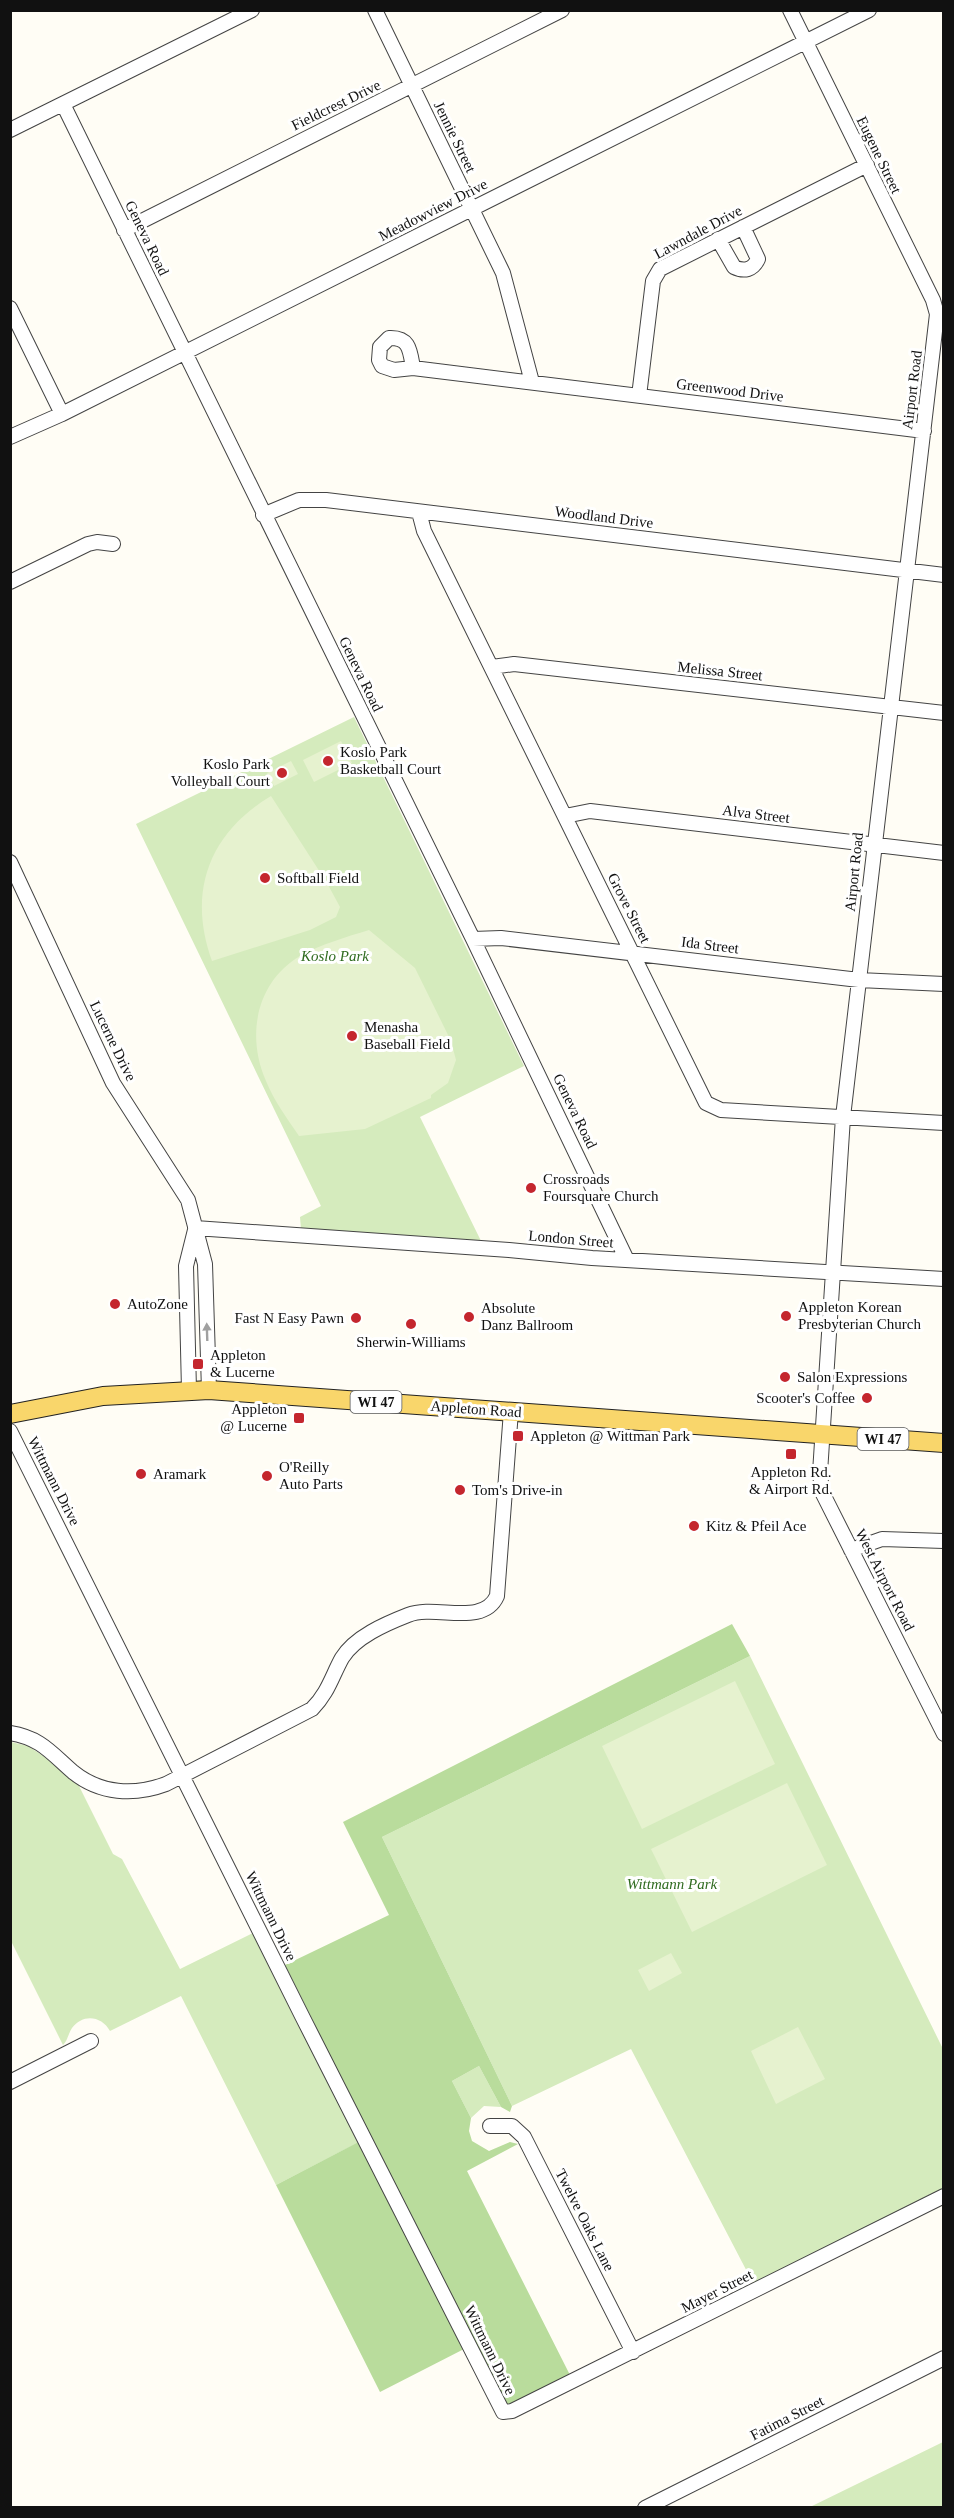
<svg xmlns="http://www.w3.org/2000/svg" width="954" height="2518" viewBox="0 0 954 2518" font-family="Georgia,serif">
<rect width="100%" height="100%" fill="#fffdf5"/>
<!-- green -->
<path fill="#d5ebbd" d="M354,717L524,1066L420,1117L482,1243L301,1229L300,1217L321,1206L136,824Z
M750,1656L943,2049V2189L754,2285L631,2049L512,2106L382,1837Z
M11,1742L28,1746L45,1757L79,1786L113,1854L122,1859L180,1969L255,1932L359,2142L276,2185L181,1996L110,2031C102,2016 83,2013 72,2028C68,2034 68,2040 63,2045L11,1941Z
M479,2066L501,2107L484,2106L471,2118L452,2081Z
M943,2442V2507H810Z"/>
<!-- forest -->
<path fill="#b9dc9c" d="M732,1624L750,1656L382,1837L512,2106L510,2112L501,2107L479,2066L452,2081L471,2118L469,2131L472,2141L489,2151L510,2142L518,2144L467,2171L571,2377L509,2405L504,2402L466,2348L380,2392L276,2185L370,2136L285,1965L389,1915L343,1822Z"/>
<!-- pitch -->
<path fill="#e6f2cf" d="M341,741L352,763L314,782L303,760Z
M291,761L298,774L274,786L267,773Z
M271,796L327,883L340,907L336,917L310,930L212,961C187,892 209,833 271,796Z
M369,930L415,968L451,1041L456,1060L448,1083L431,1095V1098L365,1129L299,1136C287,1118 274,1101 266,1081C246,1036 256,982 300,956C322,944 346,937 369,930Z
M735,1681L775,1764L642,1829L602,1746Z
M787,1783L827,1865L692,1932L651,1849Z
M671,1953L682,1973L649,1991L638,1970Z
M798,2027L825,2079L776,2104L751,2051Z"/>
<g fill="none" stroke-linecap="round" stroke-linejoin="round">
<!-- minor casing -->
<g stroke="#444" stroke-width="16">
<path id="minor" d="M375,10L503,273L532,382
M790,10L933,300L937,314L843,1117L820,1473L822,1492L944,1734
M63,104L473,939L627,1260
M10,130L252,10
M124,230L562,10
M718,239L734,267C744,272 753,270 758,259L743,227
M10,308L62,414
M389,338C410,337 410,351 413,368L394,370L382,366L379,360L380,347Z
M413,368L924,431
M639,396L653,281L660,269L867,165
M10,437L62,414L869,10
M419,512L424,531L706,1103L721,1110L944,1123
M263,515L299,500H326L944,575
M10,582L88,544L97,542L113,544
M492,667L514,664L944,713
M565,816L590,811L944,853
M10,862L113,1083L188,1200L205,1264L209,1390
M473,939L501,938L859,980L944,984
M195,1228L509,1250L592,1258L944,1279
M189,1390L186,1266L195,1230
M10,1431L302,2016L503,2412L512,2411L944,2196
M851,1550L882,1539L944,1541
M10,1733C41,1738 51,1753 73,1772C100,1794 134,1796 166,1784L312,1709C328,1693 332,1676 342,1658C355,1637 385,1624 408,1615C436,1604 483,1627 497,1596L511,1411
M10,2082L91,2041
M490,2126H512L524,2137L633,2352
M645,2508L944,2358"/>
</g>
<!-- major casing -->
<g stroke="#222" stroke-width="20">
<path id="major" d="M10,1414L103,1396L209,1390L944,1443"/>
</g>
<!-- minor -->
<use href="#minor" stroke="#fff" stroke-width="14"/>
<!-- major -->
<use href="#major" stroke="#f9d66b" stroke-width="18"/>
</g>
<!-- one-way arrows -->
<defs><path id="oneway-solid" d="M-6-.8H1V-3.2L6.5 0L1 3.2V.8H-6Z" transform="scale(1.5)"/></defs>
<use fill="#a0a0a0" href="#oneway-solid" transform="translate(207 1332) rotate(-92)"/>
<!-- markers -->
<g fill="#c4262e" stroke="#fff" stroke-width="2">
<circle cx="328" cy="761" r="6"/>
<circle cx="282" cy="773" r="6"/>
<circle cx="265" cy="878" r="6"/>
<circle cx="352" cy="1036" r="6"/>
<circle cx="531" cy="1188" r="6"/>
<circle cx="115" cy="1304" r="6"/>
<circle cx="786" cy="1316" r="6"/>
<circle cx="469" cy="1317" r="6"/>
<circle cx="356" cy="1318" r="6"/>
<circle cx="411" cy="1324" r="6"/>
<rect x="192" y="1358" width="12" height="12" rx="3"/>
<circle cx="785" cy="1377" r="6"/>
<circle cx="867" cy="1398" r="6"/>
<rect x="293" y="1412" width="12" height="12" rx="3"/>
<rect x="512" y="1430" width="12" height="12" rx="3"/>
<rect x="785" y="1448" width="12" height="12" rx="3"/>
<circle cx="141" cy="1474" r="6"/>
<circle cx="267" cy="1476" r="6"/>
<circle cx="460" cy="1490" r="6"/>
<circle cx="694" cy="1526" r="6"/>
</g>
<g text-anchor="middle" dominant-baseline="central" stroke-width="6" stroke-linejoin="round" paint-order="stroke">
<!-- shield labels -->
<g fill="#fff" stroke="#585858" stroke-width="1.5">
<rect x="350.5" y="1391" width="51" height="22" rx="4.5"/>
<rect x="857.5" y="1428" width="51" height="22" rx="4.5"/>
</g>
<g font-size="14" font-weight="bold" fill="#111">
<text x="376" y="1402">WI 47</text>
<text x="883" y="1439">WI 47</text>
</g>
<!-- street labels -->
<g font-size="15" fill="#111" stroke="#fff">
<text transform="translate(336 105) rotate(-26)">Fieldcrest Drive</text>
<text transform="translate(455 137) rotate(64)">Jennie Street</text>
<text transform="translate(879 155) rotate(64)">Eugene Street</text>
<text transform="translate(433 210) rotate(-27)">Meadowview Drive</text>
<text transform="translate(698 232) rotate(-28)">Lawndale Drive</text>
<text transform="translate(147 238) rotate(64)">Geneva Road</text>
<text transform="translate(730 390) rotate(7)">Greenwood Drive</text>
<text transform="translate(912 390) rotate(-83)">Airport Road</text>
<text transform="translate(604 517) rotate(7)">Woodland Drive</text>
<text transform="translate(720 671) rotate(6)">Melissa Street</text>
<text transform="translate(361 674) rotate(64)">Geneva Road</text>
<text transform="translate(756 814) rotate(7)">Alva Street</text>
<text transform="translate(854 872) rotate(-84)">Airport Road</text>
<text transform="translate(629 908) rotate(63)">Grove Street</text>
<text transform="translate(710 945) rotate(7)">Ida Street</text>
<text transform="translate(113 1041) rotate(64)">Lucerne Drive</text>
<text transform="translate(575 1111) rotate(64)">Geneva Road</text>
<text transform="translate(571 1239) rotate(5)">London Street</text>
<text transform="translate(476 1409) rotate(4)">Appleton Road</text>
<text transform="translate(54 1481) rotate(63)">Wittmann Drive</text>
<text transform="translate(885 1580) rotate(63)">West Airport Road</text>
<text transform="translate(271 1916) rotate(64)">Wittmann Drive</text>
<text transform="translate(585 2220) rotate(63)">Twelve Oaks Lane</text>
<text transform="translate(717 2291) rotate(-27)">Mayer Street</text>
<text transform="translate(490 2350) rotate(64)">Wittmann Drive</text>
<text transform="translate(787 2418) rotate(-27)">Fatima Street</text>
</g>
<!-- poi labels -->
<g font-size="15" fill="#111" stroke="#fff" text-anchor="start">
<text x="340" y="752">Koslo Park<tspan x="340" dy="17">Basketball Court</tspan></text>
<text x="270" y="764" text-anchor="end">Koslo Park<tspan x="270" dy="17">Volleyball Court</tspan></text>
<text x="277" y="878">Softball Field</text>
<text x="364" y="1027">Menasha<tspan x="364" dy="17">Baseball Field</tspan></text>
<text x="543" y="1179">Crossroads<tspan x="543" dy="17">Foursquare Church</tspan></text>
<text x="127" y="1304">AutoZone</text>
<text x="798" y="1307">Appleton Korean<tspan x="798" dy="17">Presbyterian Church</tspan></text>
<text x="481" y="1308">Absolute<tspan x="481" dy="17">Danz Ballroom</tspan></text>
<text x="344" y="1318" text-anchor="end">Fast N Easy Pawn</text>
<text x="411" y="1342" text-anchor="middle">Sherwin-Williams</text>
<text x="210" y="1355">Appleton<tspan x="210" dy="17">&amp; Lucerne</tspan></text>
<text x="797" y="1377">Salon Expressions</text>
<text x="855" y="1398" text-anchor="end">Scooter's Coffee</text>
<text x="287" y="1409" text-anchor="end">Appleton<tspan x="287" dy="17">@ Lucerne</tspan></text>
<text x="530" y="1436">Appleton @ Wittman Park</text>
<text x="279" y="1467">O'Reilly<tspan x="279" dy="17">Auto Parts</tspan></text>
<text x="791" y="1472" text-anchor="middle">Appleton Rd.<tspan x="791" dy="17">&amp; Airport Rd.</tspan></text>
<text x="153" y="1474">Aramark</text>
<text x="472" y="1490">Tom's Drive-in</text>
<text x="706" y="1526">Kitz &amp; Pfeil Ace</text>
</g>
<!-- park labels -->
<g font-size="15" font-style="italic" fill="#2f6b1f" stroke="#fff">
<text x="335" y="956">Koslo Park</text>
<text x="672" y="1884">Wittmann Park</text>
</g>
</g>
<!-- border -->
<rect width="954" height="2518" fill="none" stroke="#111111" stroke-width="24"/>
</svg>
